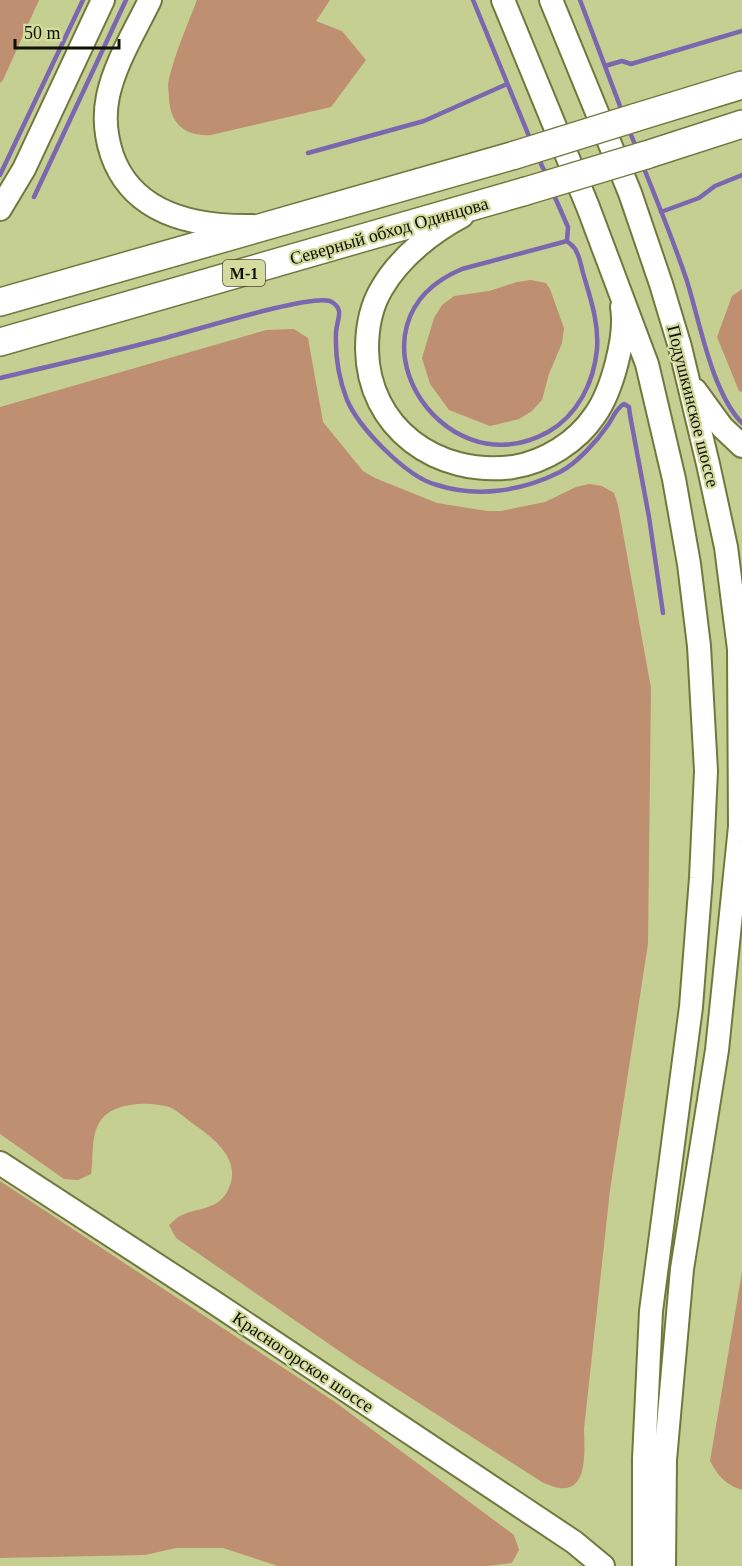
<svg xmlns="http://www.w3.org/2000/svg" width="742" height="1566" viewBox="0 0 742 1566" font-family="Georgia,serif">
<rect width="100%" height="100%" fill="#c6cf92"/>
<!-- green -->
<path fill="#be8f71" d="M0,0H39L3,80L0,83Z
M197,0H330L316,21L342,31L366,60L331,107L211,135C186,137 170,124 169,98C169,92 167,85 169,79C175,53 187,26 197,0Z
M531,280L546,283L550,289L564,328L562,343L549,374L542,400L532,411L519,419L490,426L449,410L430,384L422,358L434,318L442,305L454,296L489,291L517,282Z
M742,289V392L739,391L717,337L732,296Z
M294,329L308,338L323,422L363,471L375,478L437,503L487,511H501L545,502L576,487L589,484L602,486L614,493L618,505L651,688L648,944L610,1190L584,1429C585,1459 588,1505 542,1482L355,1362L176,1238L169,1225C173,1222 176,1218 180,1216C197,1207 216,1211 227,1192C244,1161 215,1139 192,1123C185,1118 177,1110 169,1107C150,1101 114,1102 101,1120C90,1135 94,1157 91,1174L78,1180L64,1179L0,1134V407L266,330Z
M0,1181L335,1402L514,1535L519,1550L512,1563L487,1566H278L223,1548H176L145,1555L0,1558Z
M742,1272V1490C725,1484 718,1476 710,1461Z"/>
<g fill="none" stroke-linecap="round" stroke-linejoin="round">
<!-- stream -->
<path stroke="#7a67b0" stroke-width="4.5" d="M473,0L531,141
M580,0L623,114
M605,66L622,61L631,64L742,31
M629,130L636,147
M308,153L424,121L507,84
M538,157L547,177
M643,166C658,203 673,240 686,278C700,321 711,391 742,423
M0,175L83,0
M553,193L568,227L567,241
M34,197L126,0
M661,212L699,198L715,186L742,175
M567,241C570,244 575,247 576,251C580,257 581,266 583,273C590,297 599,322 597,349C594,382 578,415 548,432C439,492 336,322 462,269Z
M0,378C50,366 100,355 150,342C181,335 307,294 330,301C334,303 338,306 339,311C340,317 336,326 336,333C335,355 339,379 347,400C355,418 368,433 382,447C396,461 417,480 437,485C478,498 522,491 560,472C577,463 597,441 608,425C613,418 616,408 624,404L629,407L630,415L649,517L663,613"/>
<!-- secondary casing -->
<g stroke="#71783e" stroke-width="26">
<path id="secondary" d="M150,0C135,31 115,63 108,96C104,115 106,137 112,155C133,215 196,227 252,226
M503,0L588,207L647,364L674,479L689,564L699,646L706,771L701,878L691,1007L651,1311L644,1459V1566
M551,0L630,193L661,284L680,347L708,464L726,547L739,649L740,831
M0,209L24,169L103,0
M462,216C432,232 400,257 382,288C371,306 367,328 367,349C368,428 437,477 513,467C545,462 577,442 595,415C612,391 627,336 622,307
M695,390L722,427L742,446
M0,1163L212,1301L574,1542L603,1566
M664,1566L665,1460L682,1269L717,1050L741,817"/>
</g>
<!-- trunk casing -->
<g stroke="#71783e" stroke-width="30">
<path id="trunk" d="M634,118L742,85
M646,155L742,124
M0,302L515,155
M0,342L526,191"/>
</g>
<!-- secondary -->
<use href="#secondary" stroke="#fff" stroke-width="22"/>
<!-- trunk -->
<use href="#trunk" stroke="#fff" stroke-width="27"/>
<!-- trunk-bridge casing -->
<g stroke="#71783e" stroke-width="30" stroke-linecap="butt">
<path id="trunk-bridge" d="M515,155L634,118
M526,191L646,155"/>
</g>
<!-- trunk-bridge -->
<use href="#trunk-bridge" stroke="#fff" stroke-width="27"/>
</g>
<g text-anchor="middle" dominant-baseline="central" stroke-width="4.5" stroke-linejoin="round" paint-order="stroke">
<!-- shield labels -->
<rect fill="#d3dc9e" stroke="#494d2f" stroke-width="1.5" x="223" y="260" width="42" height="26" rx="4.5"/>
<g font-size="16" font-weight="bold" fill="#0e1000">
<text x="244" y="273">М-1</text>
</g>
<!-- street labels -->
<g font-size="18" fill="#0e1000" stroke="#d3dc9e">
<text transform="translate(389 231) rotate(-16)">Северный обход Одинцова</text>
<text transform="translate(693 406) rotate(76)">Подушкинское шоссе</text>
<text transform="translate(303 1362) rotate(34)">Красногорское шоссе</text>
</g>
</g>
<!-- scale -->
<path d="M15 39v9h104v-9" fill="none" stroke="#0e1000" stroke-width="3"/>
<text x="24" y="39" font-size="18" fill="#0e1000" stroke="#d3dc9e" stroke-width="4.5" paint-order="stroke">50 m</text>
</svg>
